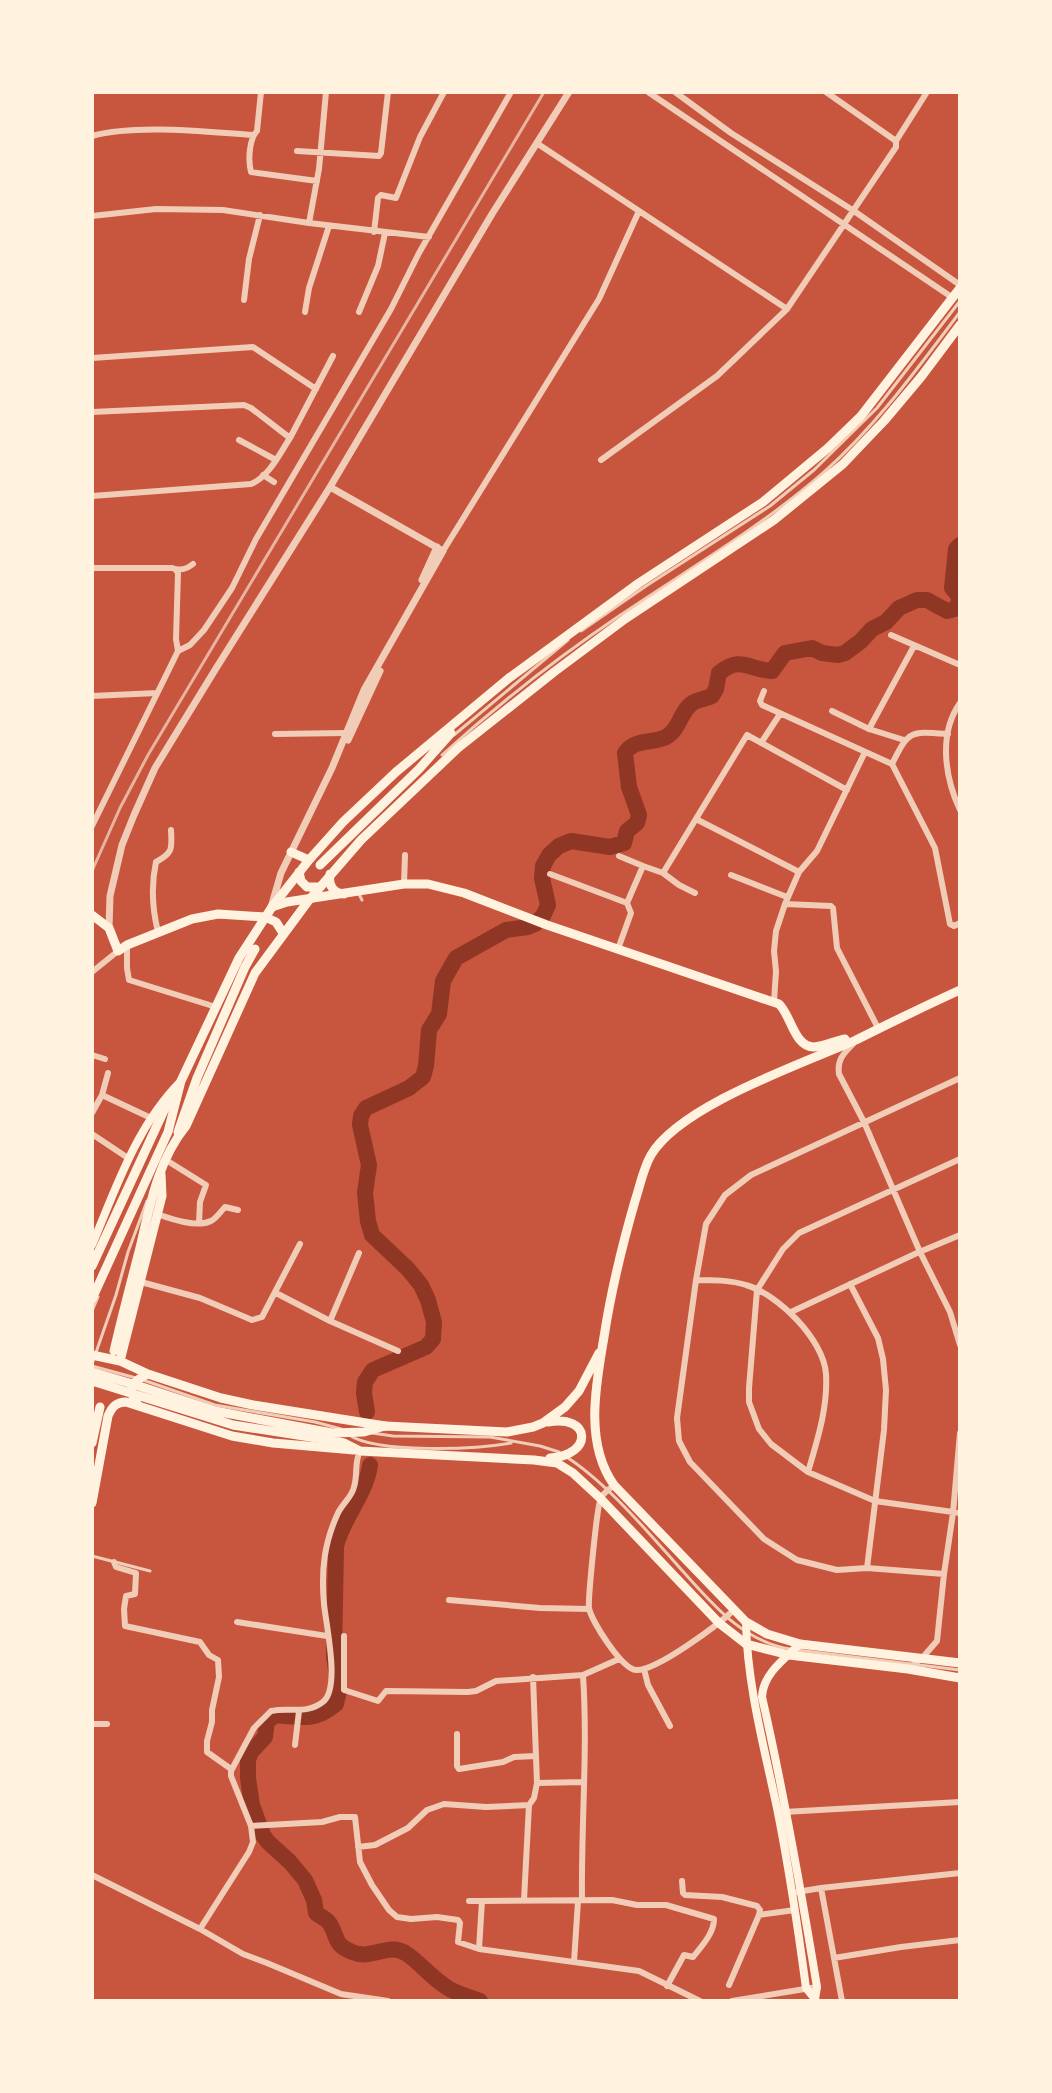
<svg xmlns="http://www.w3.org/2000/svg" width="1052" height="2093" viewBox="0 0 1052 2093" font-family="'Open Sans',sans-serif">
<rect width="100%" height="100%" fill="#c8553d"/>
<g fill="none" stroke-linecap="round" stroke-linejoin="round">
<!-- river -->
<path stroke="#8f3625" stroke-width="16" d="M367,1412L364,1393L365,1382L373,1370L426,1347L433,1339L434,1322L428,1300L421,1285L408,1269L372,1235L368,1221L365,1193L369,1165L360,1125L361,1116L366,1108L409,1088L423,1077L426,1066L429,1030L439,1014L443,981L456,958L506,930L528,927L535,924L543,916L548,905L542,878L543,866L549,855L559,846L571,841L610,847L624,843L627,831L637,823L639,815L629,787L625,753C635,738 652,744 666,737C680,730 680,710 694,702C699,699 706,699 712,696L716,689L719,673C741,655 749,670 772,671L785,653L812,648L822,653L838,655L845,653L861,641L872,629L886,622L899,608L917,600H927L947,611L958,608L959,596L952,588L956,549L960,545
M370,1465C366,1495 343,1517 336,1546L334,1656L339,1691L336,1704C315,1722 300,1717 275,1715L267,1722L265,1737L251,1752L248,1760V1778L252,1805L263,1835L268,1842L290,1862L305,1880L314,1900L316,1913C321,1917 327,1919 330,1924C339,1939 333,1944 352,1952C373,1961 388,1941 407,1954C420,1963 431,1977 445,1986C455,1994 468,1996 480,2001"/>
<!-- service -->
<path stroke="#f1ccb7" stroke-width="3" d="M581,631L646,586L770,506L814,470L877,408L960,301
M454,735L568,640
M442,755C497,705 557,658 619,616C687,570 760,528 823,473C877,425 917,369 960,312
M358,892L362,900
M92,1311L98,1297
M92,1364L116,1295L128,1252L147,1201
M92,1366L136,1378
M143,1380L215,1405L315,1422L341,1429
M372,1433L393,1436L490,1437L540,1446L559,1452
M349,1435C378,1454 477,1449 511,1443
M565,1456C606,1482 646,1530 679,1567C710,1601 741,1641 790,1649
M92,1556L150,1571
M797,1650L960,1670"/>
<!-- minor -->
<path stroke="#f1ccb7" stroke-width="6" d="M261,92L257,131C249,139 248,161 251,172L317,181
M648,92L953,298
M675,92L731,133L854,211L960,285
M826,92L896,141
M92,136C137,124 206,132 253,135
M538,144L787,309
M297,151L379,156L381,153L388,92
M92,216L156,209L223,210L309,223L429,237
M309,223L319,169L326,92
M374,232L378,198L381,195L396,198L420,137L444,92
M244,300L249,259L260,215
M305,312L309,288L329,226
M359,312L378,266L385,233
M92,358L253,347L316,389
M92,412L244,405L251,408L290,438L333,356
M239,440L276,460
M601,460L717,376L787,309L896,147V141L927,92
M263,475L274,482
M92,496L251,484C269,477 280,453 290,438
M443,551L599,299L639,211
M92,568H172C179,571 187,569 193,564
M891,635L960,665
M178,651L190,645L204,630L232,588L256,539L391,309L419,253L511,92
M764,691L760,701L762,705L892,764
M92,696L157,693
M960,703C938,734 945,778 960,810
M832,711L869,729L904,740
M869,729L914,646
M275,734L346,733
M761,743L780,714
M892,764L935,848L950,924L954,926L960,923
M892,764C909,730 910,731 948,734
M696,819L799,872
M92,826L178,651L176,639L178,573L176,570
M619,856L643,866
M663,873L679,885L695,893
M550,874L627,903
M731,875L787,897
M404,884L405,855
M785,904L831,906L833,908L837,948L878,1028
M158,932C152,908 151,885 156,862C173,853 172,849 171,830
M127,945V968L129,980L216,1007
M618,949L631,913L627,903L643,866L663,873L747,735L847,790
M92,972L118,951
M774,1002L776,971L774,951L776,931L785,904L799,872L817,851L865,752
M853,1044C843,1054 837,1060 839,1074L864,1122L920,1252L950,1312L960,1345
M92,1055L105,1059
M102,1095L108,1073
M92,1113L102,1095L151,1118
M92,1134L128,1158
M960,1159L799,1233L783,1249L757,1290L749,1388V1402L759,1429L771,1444L808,1472L875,1501L960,1513
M166,1160L206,1185L200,1202L199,1223
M157,1214C171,1219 197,1228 211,1221C216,1219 221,1211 225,1207L238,1210
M696,1280C713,1280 730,1280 746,1285C778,1294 824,1340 826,1374C828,1408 817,1441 808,1472
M141,1282L200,1298L252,1320L262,1317L300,1244
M850,1284L878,1338L883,1359L886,1390L884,1430L867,1568
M276,1293L330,1321L398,1351
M791,1312L917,1253L960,1235
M330,1321L359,1253
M614,1485C610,1489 603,1493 601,1498C597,1504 588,1599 589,1608C591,1621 622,1669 636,1670C657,1671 719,1624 735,1609
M114,1562L116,1567L136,1573L135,1594L126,1596L124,1609L125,1626L200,1642L209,1655L218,1660L219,1677L212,1710V1722L207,1741V1752L231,1769
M944,1574L867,1568L837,1570L797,1560L764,1539L690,1462L679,1441L677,1418L696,1280L706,1224L725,1195L751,1175L960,1078
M449,1600L540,1608L589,1609
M237,1622L327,1636
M344,1636V1690L378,1701L386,1691L468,1692L476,1691L496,1681L583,1675L619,1659
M644,1669L648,1685L670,1726
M908,1669L923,1657L937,1641L944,1574L953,1513L960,1433
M92,1724H107
M457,1734V1766L459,1769L503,1762L514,1757L536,1756
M295,1745L299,1711
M537,1783L584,1782
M784,1812L960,1802
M251,1826L322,1822L340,1817H355L360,1862L372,1885L389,1910L397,1917L411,1919L437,1917L458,1920L460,1923L458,1942L479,1949L639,1971L700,2001
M358,1847L375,1845L408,1828L427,1810L444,1804L486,1807L529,1805
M92,1875L200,1929L243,1954L267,1963L341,1994L388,2001
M682,1881L683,1893L685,1895L722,1897L757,1906L760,1910L759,1915
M821,1888L842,2001
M797,1892L821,1888L960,1873
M524,1900L529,1805L534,1798L537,1783L533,1677
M582,1900C581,1825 588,1750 583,1675
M469,1901H482
M200,1929L249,1852L253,1842L251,1826L231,1776V1771L254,1728L271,1711C289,1707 308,1715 324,1701C340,1686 326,1625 324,1604C321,1571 324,1543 338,1513C342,1504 352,1497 354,1487C358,1474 354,1463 360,1451
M479,1949L482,1901L612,1900L637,1905H666L714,1919C714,1933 702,1946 693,1957L684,1955L667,1986
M834,1958L901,1947L960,1940
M574,1962L578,1901
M729,1985L759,1915L795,1910
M732,2001L817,1987"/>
<!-- tertiary -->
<path stroke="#f1ccb7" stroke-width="7" d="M422,580L437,547
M348,740L380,671
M272,904L281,873L332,768L364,690L443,551L330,487
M109,928L110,896L122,845L134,815L155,768L215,670L330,487L492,214L569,92"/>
<!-- secondary -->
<path stroke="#fff3e0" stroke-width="8" d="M92,1245C116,1188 136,1127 180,1082
M746,1622C747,1684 764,1747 777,1808C789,1868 798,1928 806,1988L815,1999
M800,1644C784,1659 763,1674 762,1697C784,1793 801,1890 817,1987L815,1999"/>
<!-- primary -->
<path stroke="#fff3e0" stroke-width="9" d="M272,907L287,902L404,884H428L464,893L547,925L779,1004C791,1015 794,1047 814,1047C824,1046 835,1041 845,1039
M92,915L109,928L118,951L127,945L192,919L218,914L265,917
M960,990C925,1006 890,1023 856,1040C802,1064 681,1105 651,1155C643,1169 640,1186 635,1201C622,1246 611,1291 604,1337C596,1384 584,1443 614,1485L746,1622L767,1634L800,1644L960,1663
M92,1372L136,1385L215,1411L332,1433L364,1432L385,1426L507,1432L533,1427L543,1423L565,1407L579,1391L599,1353
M92,1381L233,1425L323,1439L344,1443L360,1451L534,1460L557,1463L573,1473L600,1498L719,1623L746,1644L789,1655L908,1669L960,1678
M548,1422C591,1414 594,1455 550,1458"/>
<!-- trunk -->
<path stroke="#fff3e0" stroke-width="9" d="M291,852L309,860
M320,865L419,769L451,733
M299,872L301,881L307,887H319
M330,874C328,885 333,893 344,894
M265,917L276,922L283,933
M178,1132L197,1078L245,967L255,949
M92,1266L166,1106L176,1094
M92,1299L168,1132L181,1081L239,958L272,907L309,860L343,822L396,772L509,678L639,583L763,502L828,448L861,416L960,288
M114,1351C122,1317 131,1282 140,1248C150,1205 158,1160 186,1126L255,973L309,900L361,840L458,748L554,672L625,619L774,520L843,464L884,421L921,377L960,325
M92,1355L120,1361L148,1374L221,1398L253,1405L385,1426
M120,1361L162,1196L161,1174
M138,1405C126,1388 131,1382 148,1374
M92,1443L100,1407
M92,1503L108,1416C112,1407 116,1402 126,1402L232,1436L273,1443L354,1450"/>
<!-- rail -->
<path stroke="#e9b49f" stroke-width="3" d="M92,871L120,808L148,755L544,92"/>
</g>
<!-- border -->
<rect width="1052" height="2093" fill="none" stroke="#fff3e0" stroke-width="188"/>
</svg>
